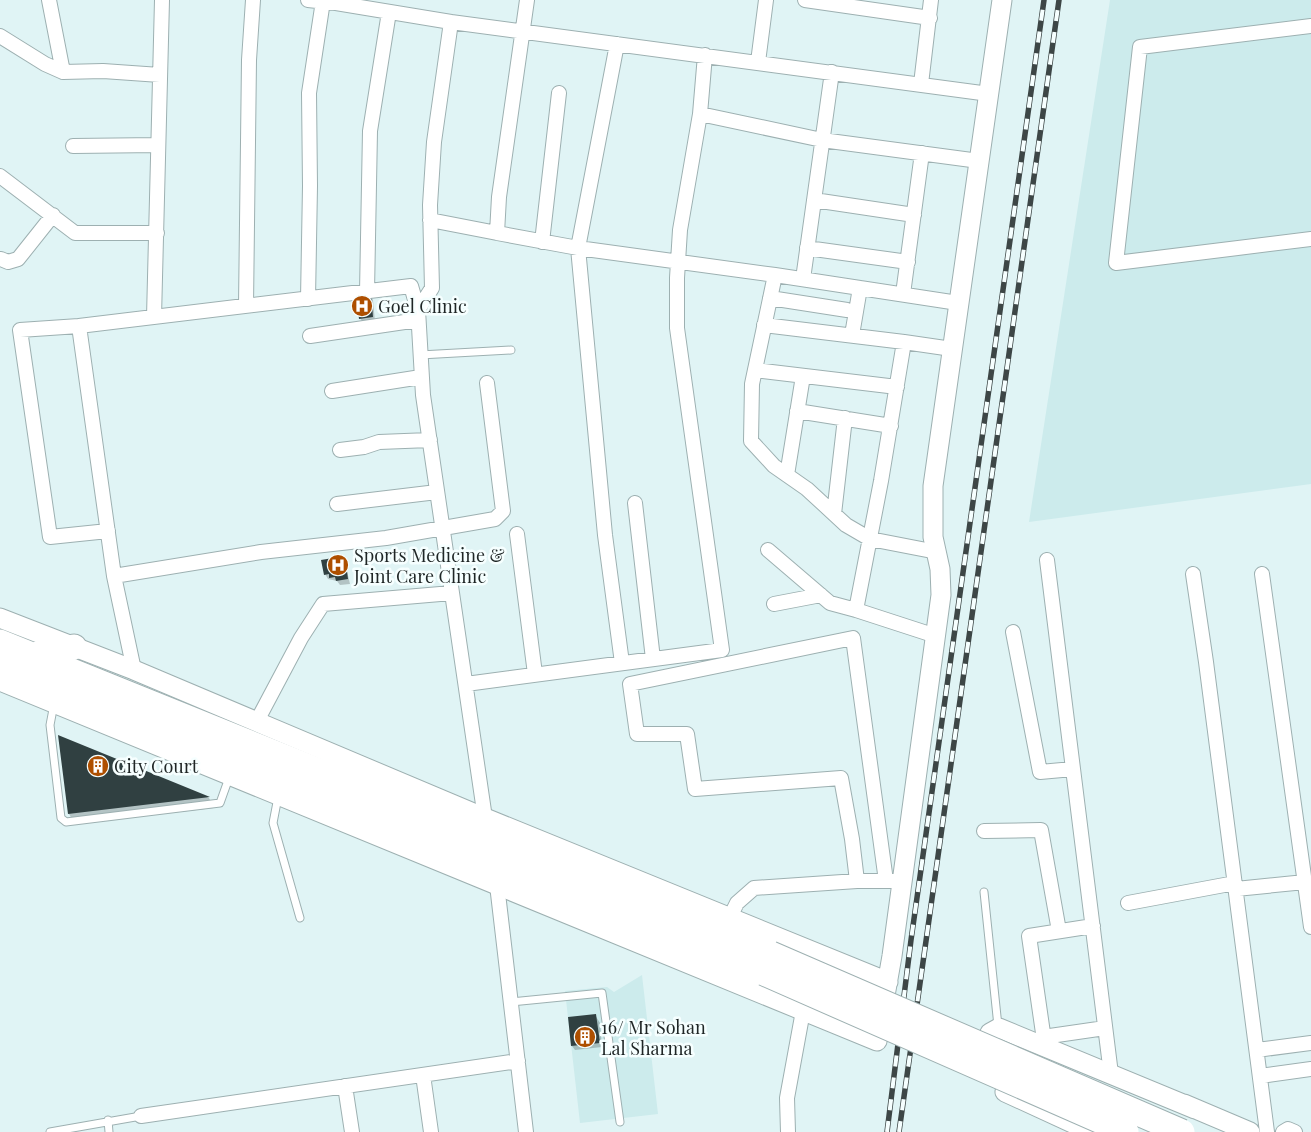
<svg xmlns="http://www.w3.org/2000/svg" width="1311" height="1132" viewBox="0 0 1311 1132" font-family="'Playfair Display',serif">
<rect width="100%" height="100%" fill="#e0f4f5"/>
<!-- built -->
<path fill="#ccebec" d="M1110,0H1311V484L1029,522Z
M642,975L658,1114L580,1123L565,991L607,987L614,992Z"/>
<!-- shadow -->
<path fill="#0003" d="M370,295L373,300L375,322L363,323L360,318Z
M344,558L350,584L340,585L337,581L328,579L325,574Z
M59,737L209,798L214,808L75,824L69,814Z
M595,1015L600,1023L602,1047L575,1050L572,1046Z"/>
<!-- building -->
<path fill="#304041" d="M371,294L373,317L359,319L356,295Z
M345,556L348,579L336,581L335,577L329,578V574L324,575L321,560Z
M58,735L210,797L68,814Z
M596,1014L600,1043L571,1046L568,1017Z"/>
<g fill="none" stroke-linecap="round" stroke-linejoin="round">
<!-- lane casing -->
<g stroke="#9db0b1" stroke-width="9">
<path id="lane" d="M420,355L511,350
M54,704L50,725L61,818L66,822L220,803L230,775
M278,797L273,823L300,918
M984,892L998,1026
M511,1002L602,993L620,1122
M108,1120L109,1132
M50,1132L141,1116"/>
</g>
<!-- street casing -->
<g stroke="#9db0b1" stroke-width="16">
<path id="street" d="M49,0L63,72
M308,0L336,3L451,22
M527,0L499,197L497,233L578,248L775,275L958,303
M805,0L930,18
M1311,26L1140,47L1116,263L1311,239
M0,36L45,64L63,72L103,71L160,75
M617,44L578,248L605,535L622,663
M758,62L766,0
M921,84L931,0
M700,114L822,140L979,161
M73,146L158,145
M0,176L75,233H157
M814,200L914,215
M430,220L497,233
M542,242L559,93
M807,248L908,262
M1,259L8,262L18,259L53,215
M775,275L752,384L751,441L774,466L807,489L846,525L870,539L937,552
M803,279L832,72
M367,292L370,131L389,12
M903,294L922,153
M770,298L847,310
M308,299L310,186L309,93L323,1
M246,306L249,60L253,0
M418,310L432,288L430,205L434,142L451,22L989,94
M154,317L162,0
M764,325L904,342L881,481L856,610L936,636
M79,326L20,330L50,537L108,531
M852,335L860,288
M310,336L418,320
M904,342L952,349
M755,370L897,387
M332,391L421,377
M797,411L891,426
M340,450L364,447L379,442L430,440
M787,475L803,376
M635,503L653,659
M337,504L437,492
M834,514L845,418
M517,534L535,674
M768,550L830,603L856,610
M1047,560L1111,1074
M1193,574L1206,662L1267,1132
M1262,574L1311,927
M114,576L261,552L386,538L495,519L503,511L487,383
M774,604L821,595
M1013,632L1040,772L1073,769
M134,670L114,576L79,326L411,286L418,310L423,395L485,818
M466,684L722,650L677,328V278L680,230L700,114L705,55
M257,721L301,638L323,604L452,593
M984,831L1041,830L1059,931
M857,881L852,839L841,778L695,789L687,734H637L630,684L853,638L886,881
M497,885L526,1132
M1236,889L1305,882
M1128,903L1235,883
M730,917L737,903L754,888L857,881H894
M1043,1037L1105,1028
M1045,1047L1029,936L1093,926
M1257,1050L1311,1043
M423,1075L431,1132
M1260,1076L1311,1069
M345,1086L352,1132
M141,1116L518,1061
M788,1132L787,1098L803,1011
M1283,1132L1288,1129L1295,1132"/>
</g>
<!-- secondary casing -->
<g stroke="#9db0b1" stroke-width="21">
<path id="secondary" d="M0,618L134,670L485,818L888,982
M0,681L877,1041L892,956L941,595L940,569L933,537V486L1002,0
M979,1057L990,1033L999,1028L1195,1109
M1005,1092L1092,1132
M1184,1104L1250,1132"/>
</g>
<!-- highway casing -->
<g stroke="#9db0b1" stroke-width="27">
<path id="highway" d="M0,642L771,954
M33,655L74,647
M0,662L133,719L764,973"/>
</g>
<!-- lane -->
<use href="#lane" stroke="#fff" stroke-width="7"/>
<!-- street -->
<use href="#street" stroke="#fff" stroke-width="14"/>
<!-- secondary -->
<use href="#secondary" stroke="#fff" stroke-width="19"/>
<!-- highway -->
<use href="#highway" stroke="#fff" stroke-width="25"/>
<!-- rail casing -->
<g stroke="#3d4646" stroke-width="5.5">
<path id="rail" d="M887,1132L911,940L1044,0
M899,1132L1059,0"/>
</g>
<!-- rail -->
<use href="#rail" stroke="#f6ffff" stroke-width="4" stroke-dasharray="11" stroke-linecap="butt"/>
<!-- highway-bridge casing -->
<g stroke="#9db0b1" stroke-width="27" stroke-linecap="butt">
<path id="highway-bridge" d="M771,954L1182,1132
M764,973L1126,1132"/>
</g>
<!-- highway-bridge -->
<use href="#highway-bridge" stroke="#fff" stroke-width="25"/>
</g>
<!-- icons -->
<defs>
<g id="hospital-disc" transform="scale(1.125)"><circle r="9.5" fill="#ae4f00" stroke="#f6ffff"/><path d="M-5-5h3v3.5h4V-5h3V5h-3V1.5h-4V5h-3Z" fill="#fff"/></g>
<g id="building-disc" transform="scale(1.125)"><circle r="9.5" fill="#ae4f00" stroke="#f6ffff"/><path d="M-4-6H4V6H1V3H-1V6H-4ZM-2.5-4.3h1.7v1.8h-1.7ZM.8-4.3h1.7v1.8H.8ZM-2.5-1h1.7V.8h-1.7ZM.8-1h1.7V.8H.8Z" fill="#fff"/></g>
</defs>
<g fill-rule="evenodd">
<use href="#hospital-disc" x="362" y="306"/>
<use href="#hospital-disc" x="338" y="565"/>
<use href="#building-disc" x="98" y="766"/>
<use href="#building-disc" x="585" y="1037"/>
</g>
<g text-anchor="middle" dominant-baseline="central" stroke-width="5" stroke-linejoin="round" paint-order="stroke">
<!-- poi labels -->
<g font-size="18" fill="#1f2626" stroke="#f6ffff" text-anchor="start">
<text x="378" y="306">Goel Clinic</text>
<text x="354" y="555">Sports Medicine &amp;<tspan x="354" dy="21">Joint Care Clinic</tspan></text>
<text x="114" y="766">City Court</text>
<text x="601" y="1027">16/ Mr Sohan<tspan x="601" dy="21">Lal Sharma</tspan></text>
</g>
</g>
</svg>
